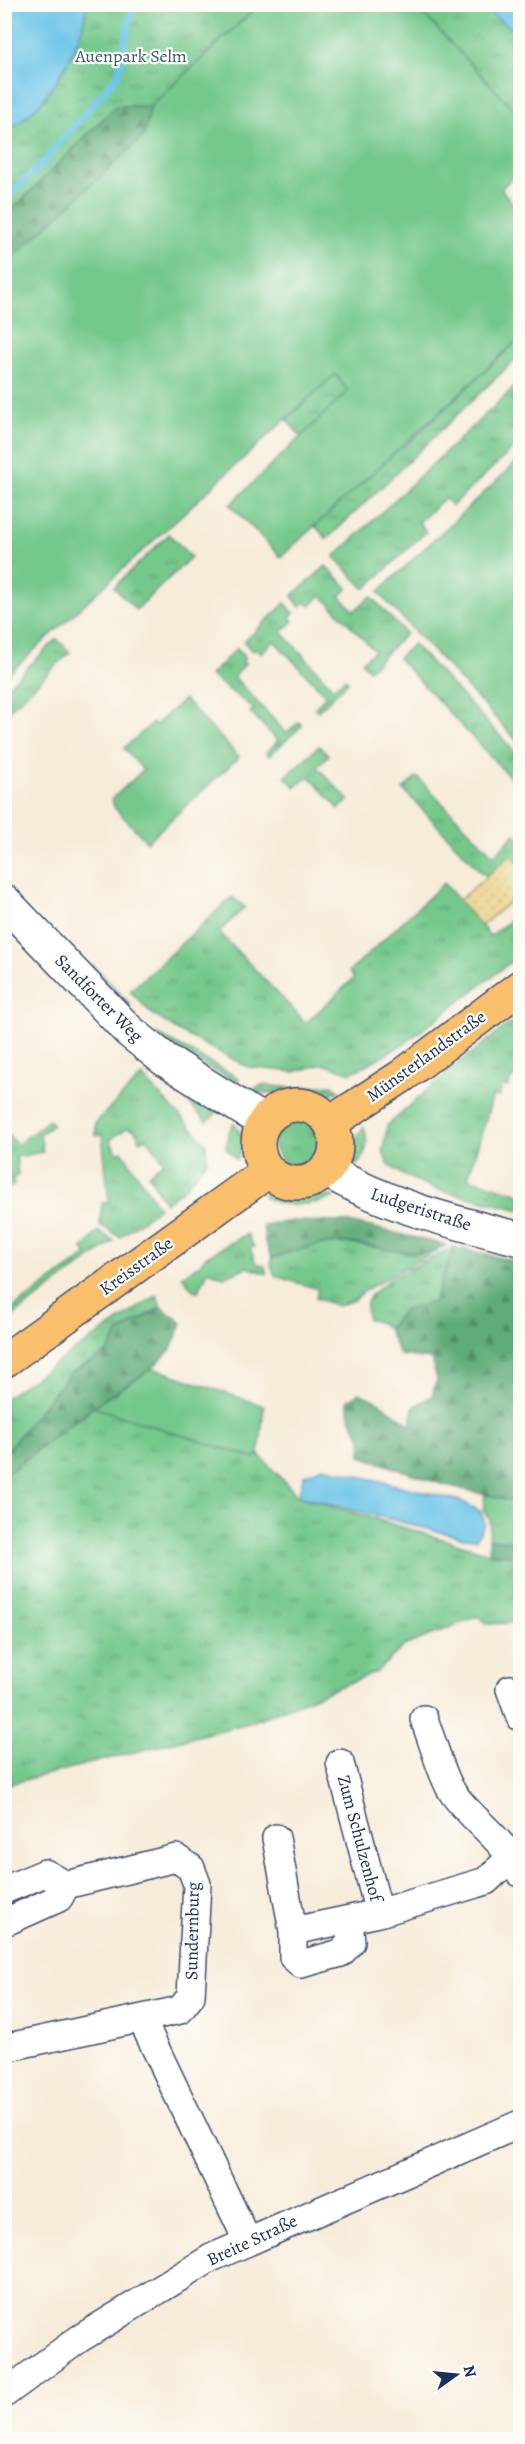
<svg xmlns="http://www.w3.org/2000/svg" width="525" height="2444" viewBox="0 0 525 2444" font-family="Alegreya,serif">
<defs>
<pattern id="grass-tufts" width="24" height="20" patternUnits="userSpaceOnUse" patternTransform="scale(1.5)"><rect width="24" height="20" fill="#74c88c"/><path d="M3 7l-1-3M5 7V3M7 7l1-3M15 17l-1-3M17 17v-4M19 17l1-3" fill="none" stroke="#5ea376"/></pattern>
<pattern id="forest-firs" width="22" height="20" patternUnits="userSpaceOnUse" patternTransform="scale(1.5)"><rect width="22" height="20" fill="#5fac78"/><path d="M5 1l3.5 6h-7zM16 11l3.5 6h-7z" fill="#4e8c66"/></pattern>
<pattern id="sand-dots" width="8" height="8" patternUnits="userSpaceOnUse" patternTransform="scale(1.5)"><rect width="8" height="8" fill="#eeda9e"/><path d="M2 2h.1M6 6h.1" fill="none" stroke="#ccbb8a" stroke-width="1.8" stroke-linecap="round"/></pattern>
</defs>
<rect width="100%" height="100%" fill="#fdfcf7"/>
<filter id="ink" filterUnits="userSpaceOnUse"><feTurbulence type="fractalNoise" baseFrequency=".0167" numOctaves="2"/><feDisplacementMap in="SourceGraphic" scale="12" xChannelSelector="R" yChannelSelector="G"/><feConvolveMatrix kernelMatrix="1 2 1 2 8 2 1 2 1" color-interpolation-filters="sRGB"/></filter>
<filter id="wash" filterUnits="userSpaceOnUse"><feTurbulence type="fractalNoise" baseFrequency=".008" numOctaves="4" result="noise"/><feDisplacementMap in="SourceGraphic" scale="24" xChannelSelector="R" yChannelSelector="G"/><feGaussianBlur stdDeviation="1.35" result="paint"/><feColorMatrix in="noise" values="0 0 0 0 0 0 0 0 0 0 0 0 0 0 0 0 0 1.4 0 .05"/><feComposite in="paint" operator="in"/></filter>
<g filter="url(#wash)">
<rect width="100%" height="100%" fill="#f7ecd9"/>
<!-- grass -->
<path fill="url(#grass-tufts)" stroke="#487c75" stroke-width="1.5" d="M86,5H259L151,106H116L5,217V134C17,123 33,113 43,100C62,76 85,35 86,5Z
M414,5H480L520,35V116Z
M520,338V355L327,539L314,525L401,444L404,447Z
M335,374L348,391L301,437L286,419Z
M520,382V442L452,506L445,498L419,522L426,532L365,589L334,557Z
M169,534L191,557L136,610L114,587Z
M326,566L348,588L340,596L354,611L371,596L406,634L369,670L362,662L375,651L321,595L310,606L305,602L300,607L292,596Z
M285,603L294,613L290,617L293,621L282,632L333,688L345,678L348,682L318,711L315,708L326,695L274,641L261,653L258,649L252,651L244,642Z
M57,639L70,652L5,714V689Z
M413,644L520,757V788L398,658Z
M237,648L245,658L242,661L245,664L234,677L286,733L299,722L302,726L269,756L266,753L278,741L250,712L254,709L210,675Z
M319,746L329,755L317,767L349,800L339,809L309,776L295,787L285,777Z
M417,777L494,856L515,834L520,841V865L512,856L488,876L481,872L403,789Z
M444,883L490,936L520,913V955L401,1046L351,1073L323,1064L294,1072L248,1067L180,1032L151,1013L130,991L232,897L245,907L219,932L306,1023L354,978L349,972Z
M93,965L130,1004L129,1007L91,967Z
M520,1015V1072L511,1079L508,1087L502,1086L499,1097L493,1095L468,1178L520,1194V1210L438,1190L403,1175L387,1163L383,1151L387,1126L450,1070Z
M157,1034L239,1078L237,1083L154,1039Z
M159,1073L218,1111L207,1122Z
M142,1076L206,1143L207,1161L186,1187L165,1203L148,1174L164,1162L147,1138L140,1141L135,1130L127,1128L110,1140L117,1153L122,1151L159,1208L120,1237L100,1225L102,1203L109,1202L102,1135L96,1136L95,1123Z
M262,1085L293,1088L333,1085L339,1091C320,1099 315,1091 297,1091C284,1091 271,1094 258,1093L254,1089Z
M49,1120L53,1125L40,1134L43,1152L16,1157L18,1175L12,1180L15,1184L5,1191V1131L17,1145Z
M274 1142a22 22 0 1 1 44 0a22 22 0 1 1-44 0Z
M234,1123C245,1137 244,1145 237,1160L226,1148L228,1134Z
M364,1127C369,1143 367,1153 357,1165L352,1156L351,1143Z
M302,1191L334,1197C316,1205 278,1210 263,1195Z
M98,1231L114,1241L5,1322V1314L87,1255L83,1249Z
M247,1234L254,1247L250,1248L256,1263L265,1266L267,1274L247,1267L224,1277L208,1271L198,1292L192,1289L182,1276L200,1264L205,1257Z
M345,1243L414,1253L438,1250L367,1289L354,1300L338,1306L316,1298L318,1289L275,1276L271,1265L272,1258L309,1245Z
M454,1247L434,1302L403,1311L388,1329L381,1323L368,1319C366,1313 365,1306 368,1300C379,1280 433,1258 454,1247Z
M157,1295L161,1307L118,1333L107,1353L70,1373L5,1453V1398Z
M93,1407L254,1458L259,1455L298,1496L489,1553L520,1556V1622L488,1624L478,1616L404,1646L376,1672L249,1723L5,1785V1475Z
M485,1493L520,1503L517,1542L489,1539L490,1520L483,1511Z"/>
<!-- forest -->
<path fill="url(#forest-firs)" stroke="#3d6e6b" stroke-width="1.5" d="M116,106H151L144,136L5,265V217Z
M292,1221L349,1222L446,1245C416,1263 377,1244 345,1243C318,1242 297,1251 272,1258L265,1242L263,1225Z
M454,1247L520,1262V1503L438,1483L361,1456L362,1440L351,1420L347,1401L359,1393L377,1401L411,1425L413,1407L432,1396L437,1379L431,1359L400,1355L388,1329L403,1311L434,1302Z
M161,1307L182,1323L171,1349L153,1368L93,1407L5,1475V1453L70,1373L107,1353L118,1333Z
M520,1527V1556L489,1553V1539L517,1542Z"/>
<!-- sand -->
<path fill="url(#sand-dots)" stroke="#84847e" stroke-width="1.5" d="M512,855L520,865V893L481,926L459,900Z"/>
<!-- pitch -->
<path fill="#74c88c" stroke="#487c75" stroke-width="1.5" d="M260,4L415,5L520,116V170L501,189L520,212V338L281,557L230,505L348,391L335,374L5,677V265L144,136L151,106Z
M520,459V744L378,592Z
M184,699L239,757L147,842L114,807L112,799L143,770L124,748L153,723L156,725Z
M153,1368L264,1406L259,1455L254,1458L93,1407Z"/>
<!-- water -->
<path fill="#6ac4e8" stroke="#427aa3" stroke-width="1.5" d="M5,4L86,5C85,35 62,76 43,100C33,113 17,123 5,134Z
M480,5H520V35Z
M323,1467L461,1501L480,1511L485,1523L476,1539L464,1538L298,1496L304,1475Z"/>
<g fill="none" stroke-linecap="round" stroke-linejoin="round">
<!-- stream -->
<path stroke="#6ac4e8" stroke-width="7" d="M4,200L40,166L118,75L133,4"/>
</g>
</g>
<g filter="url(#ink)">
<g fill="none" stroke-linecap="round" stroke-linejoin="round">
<!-- minor casing -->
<g stroke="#3c4b70" stroke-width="30">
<path id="minor" d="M510,1689L520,1717
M424,1719C432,1739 443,1781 455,1796C476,1823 505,1841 520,1873
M340,1763L379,1913
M276,1838L293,1931L379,1913L486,1881L520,1849
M4,1890L45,1873L66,1885L176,1858L191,1868L197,1884L191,1996L180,2010L4,2048
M4,1917L10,1920L59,1898L66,1885
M293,1931V1957L301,1964L341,1953L351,1942L349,1920
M142,2020L247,2240
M4,2394L79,2339L211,2258L520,2124"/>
</g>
<!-- tertiary casing -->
<g stroke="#3c4b70" stroke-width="36">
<path id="tertiary" d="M4,901L129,1031L164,1059L264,1122
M326,1170C387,1206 453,1222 520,1239"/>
</g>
<!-- primary casing -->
<g stroke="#3c4b70" stroke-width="36">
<path id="primary" d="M258 1144a39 39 0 1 1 78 0a39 39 0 1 1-78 0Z
M330,1123L402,1076L520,987
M4,1361L268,1171"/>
</g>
<!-- minor -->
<use href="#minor" stroke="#fff" stroke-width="27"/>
<!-- tertiary -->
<use href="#tertiary" stroke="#fff" stroke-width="33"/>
<!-- primary -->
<use href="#primary" stroke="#f9bf6d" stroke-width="33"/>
</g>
</g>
<g text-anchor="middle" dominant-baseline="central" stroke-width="4.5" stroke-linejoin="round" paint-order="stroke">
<!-- park labels -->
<g font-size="18" fill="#365d6c" stroke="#fdfcf7">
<text x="131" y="56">Auenpark Selm</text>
</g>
<!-- street labels -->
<g font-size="18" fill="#1b2f5e" stroke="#fdfcf7">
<text transform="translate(99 998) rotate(45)">Sandforter Weg</text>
<text transform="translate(426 1056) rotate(-36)">Münsterlandstraße</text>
<text transform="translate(421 1209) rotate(18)">Ludgeristraße</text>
<text transform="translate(136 1266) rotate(-36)">Kreisstraße</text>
<text transform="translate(360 1838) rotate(75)">Zum Schulzenhof</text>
<text transform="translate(192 1931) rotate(-89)">Sundernburg</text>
<text transform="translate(252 2240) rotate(-25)">Breite Straße</text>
</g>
</g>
<!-- margin -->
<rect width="525" height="2444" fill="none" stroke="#fdfcf7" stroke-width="24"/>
<!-- north arrow -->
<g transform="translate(456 2375) rotate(75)" stroke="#fdfcf7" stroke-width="4.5" paint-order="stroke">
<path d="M0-4.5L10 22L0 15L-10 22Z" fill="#1b2f5e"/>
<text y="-9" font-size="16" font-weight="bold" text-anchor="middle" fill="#1b2f5e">N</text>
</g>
</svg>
